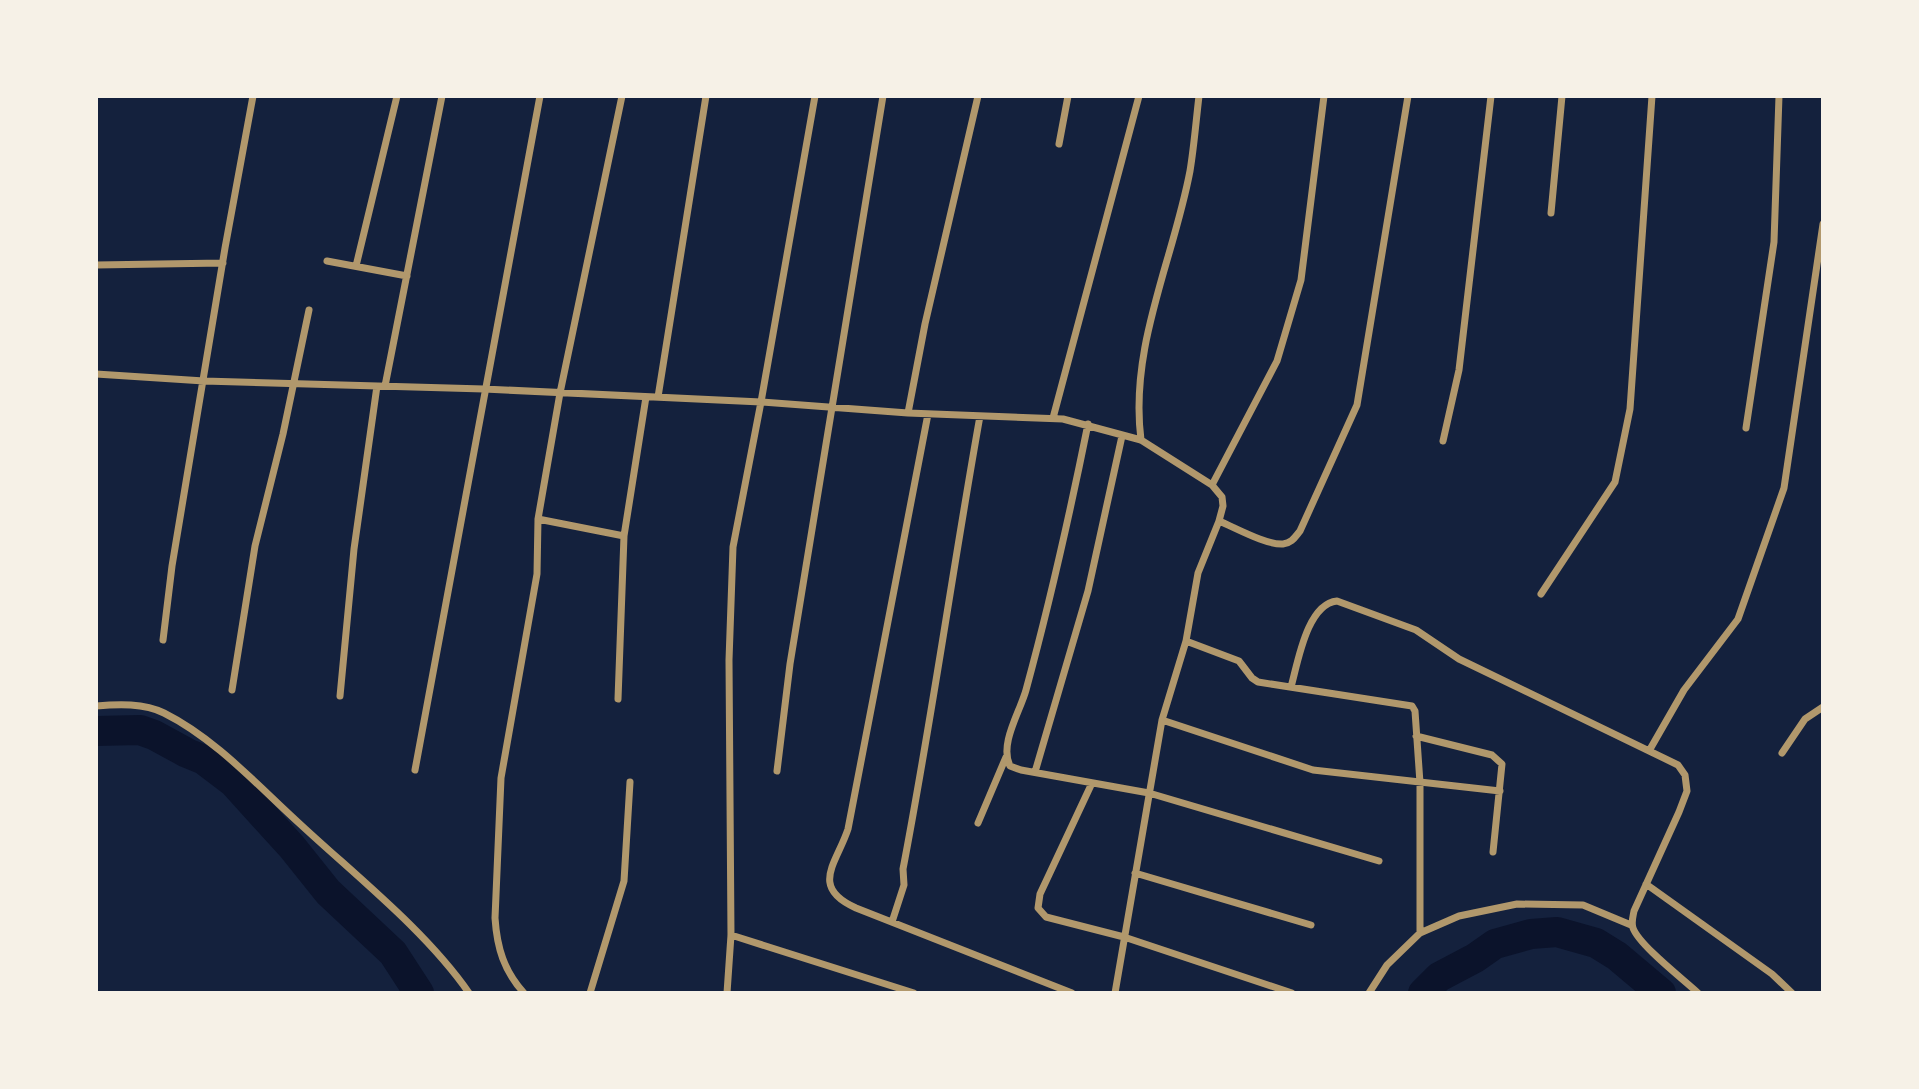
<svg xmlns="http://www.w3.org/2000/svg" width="1919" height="1089" viewBox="0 0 1919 1089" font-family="Poppins,sans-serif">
<rect width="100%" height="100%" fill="#14213d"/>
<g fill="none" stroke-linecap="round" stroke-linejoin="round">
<!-- river -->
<path stroke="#0b132b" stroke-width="30" d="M96,731L140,730L154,735L187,753L204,760L233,782L292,847L328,892L393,953L419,993
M1423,993L1439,977L1475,958L1495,944L1531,934L1557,932L1596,943L1617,956L1661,993"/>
<!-- minor -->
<path stroke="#b1986c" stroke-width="7" d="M1059,144L1068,96
M1551,213L1562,96
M327,261L407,276
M96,265L223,263
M356,266L397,96
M96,374L204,381L484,389L761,402L908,413L1063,419L1141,440L1212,485L1222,497L1223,506L1219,521C1236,528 1266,545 1283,544C1292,543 1295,537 1300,531L1357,405L1408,96
M385,386L442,96
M658,397L706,96
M908,413L925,324L978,96
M928,414L848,829C837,863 809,887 856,908L1072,993
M1053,418L1139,96
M1088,424C1070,513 1050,602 1026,690C1020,712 999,744 1010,766L1021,770L1149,793L1379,861
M1746,428L1774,242L1779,96
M1141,440C1129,347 1173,261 1190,171C1194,147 1196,121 1199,96
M1443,441L1459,370L1491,96
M1212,485L1277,361L1301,280L1324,96
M538,519L624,536
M1541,594L1615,482L1630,409L1652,96
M163,640L172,566L225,248L253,96
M1186,641L1239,661L1252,678L1258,682L1412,706L1415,711L1420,783V933
M1291,687C1298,662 1307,604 1337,601L1416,630L1459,659L1678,765L1685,775L1687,791L1679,812L1634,911C1633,917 1631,922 1633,928C1639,945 1683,979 1698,993
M232,690L255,546L283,434L309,310
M340,696L354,549L377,386
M618,699L624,536L646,397
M96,706C118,704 144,703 164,713C216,739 258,786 300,824C356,876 426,931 469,993
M1162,720L1313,770L1500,791
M1416,736L1492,755L1502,764L1493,852
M1649,751L1684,690L1738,619L1784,488L1823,224
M1782,753L1805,719L1823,707
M415,770L540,96
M777,771L790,664L883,96
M1035,772L1088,591L1122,436
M1092,783L1040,894L1038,908L1046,917L1124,937L1292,993
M978,823L1006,757
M1135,873L1311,925
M1646,884L1772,974L1792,993
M892,922L904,885L903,869C932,718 953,567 980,416
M731,935L914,993
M524,993C504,971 497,948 495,918L501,778L537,574L538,519L560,393L622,96
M590,993L624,881L630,782
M727,993L731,935L729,660L733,547L761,402L815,96
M1115,993L1162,720L1186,641L1198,573L1219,521
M1369,993L1387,965L1420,933L1459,916L1517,904L1583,905L1631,925"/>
</g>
<!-- border -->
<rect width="1919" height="1089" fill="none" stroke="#f6f1e7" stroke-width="196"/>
</svg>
